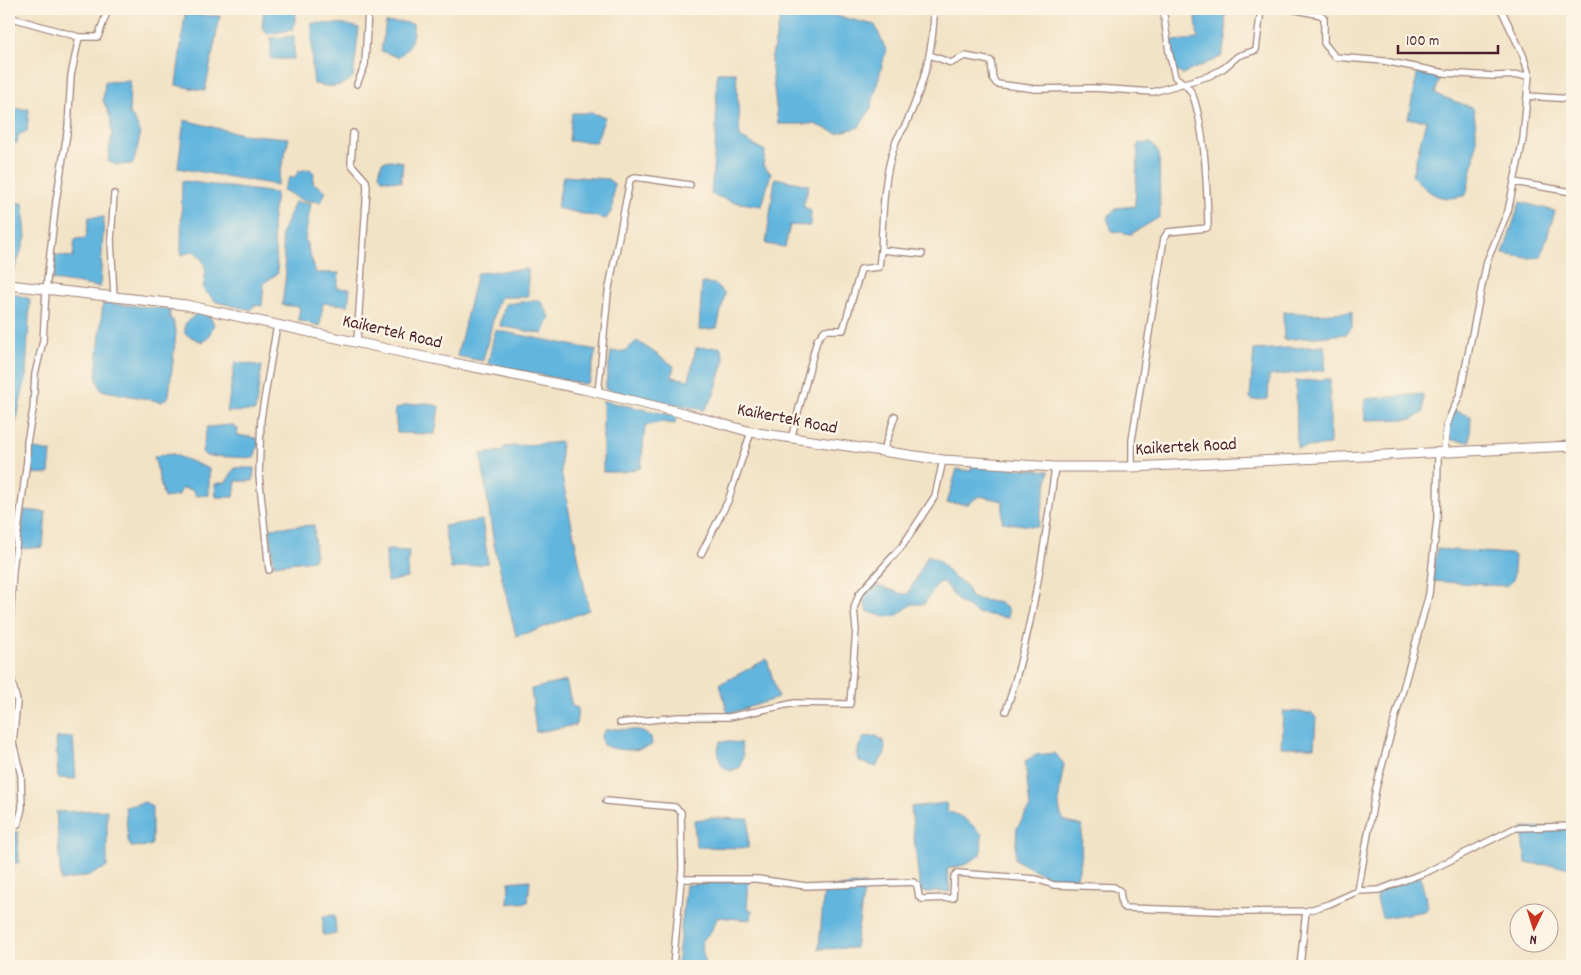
<svg xmlns="http://www.w3.org/2000/svg" width="1581" height="975" viewBox="0 0 1581 975" font-family="Dekko,sans-serif">
<rect width="100%" height="100%" fill="#fcf5e5"/>
<filter id="ink" filterUnits="userSpaceOnUse"><feTurbulence type="fractalNoise" baseFrequency=".02" numOctaves="2"/><feDisplacementMap in="SourceGraphic" scale="10" xChannelSelector="R" yChannelSelector="G"/><feConvolveMatrix kernelMatrix="1 2 1 2 8 2 1 2 1" color-interpolation-filters="sRGB"/></filter>
<filter id="wash" filterUnits="userSpaceOnUse"><feTurbulence type="fractalNoise" baseFrequency=".0096" numOctaves="4" result="noise"/><feDisplacementMap in="SourceGraphic" scale="20" xChannelSelector="R" yChannelSelector="G"/><feGaussianBlur stdDeviation="1.12" result="paint"/><feColorMatrix in="noise" values="0 0 0 0 0 0 0 0 0 0 0 0 0 0 0 0 0 1.4 0 .05"/><feComposite in="paint" operator="in"/></filter>
<g filter="url(#wash)">
<rect width="100%" height="100%" fill="#f2e3c6"/>
<!-- water -->
<path fill="#62b6de" stroke="#566a84" d="M264,9H297L293,30L268,34L262,27Z
M1195,9H1225L1226,40L1221,57L1182,74L1175,71L1172,41L1198,39Z
M782,10H811L875,25L886,50L871,108L859,127L837,133L814,124H778L771,60Z
M185,14L220,16L205,91L176,85Z
M402,22L413,24C414,39 410,48 398,57L381,51L386,23Z
M312,23L344,24L359,28L353,77C339,89 332,87 314,84L312,67Z
M294,36V59H271V38Z
M1418,70L1441,74L1435,94L1473,108C1480,143 1474,161 1466,195C1440,203 1429,194 1412,175L1426,120L1408,119Z
M717,73H736L740,137L765,151L763,166L771,173L762,206L733,202L711,194L716,134Z
M130,81L129,113C145,131 139,139 134,161L132,164L116,165L108,161L112,133L110,116L103,100L105,82Z
M11,109H29L27,131L18,135L17,143L9,144Z
M572,113H592L605,117L596,142L569,141Z
M184,120L241,134L289,138L277,185L178,168Z
M1151,143L1159,153L1160,217L1131,234L1112,231L1107,218L1116,208L1135,206L1138,144Z
M390,160L403,162L401,182L382,179L379,174L382,162Z
M310,169L314,173L313,183L326,191L321,202L302,200L283,190L289,178L295,177L299,171Z
M563,176L608,179L614,184L612,210L606,219L557,208Z
M775,178L809,185L803,206L811,211L810,226L790,225L785,247L766,244Z
M182,181L276,193L272,226L278,273L264,283L262,306L254,305L251,310L216,302L203,289C206,270 209,265 194,251L182,255L181,251Z
M295,202L311,203L305,239L316,273H339L337,288L350,289L348,305L323,303L320,326L298,320L300,307L282,305L286,274L281,235Z
M1520,202L1555,211L1541,257L1529,258L1503,254Z
M9,203H23L26,237L12,277L9,276Z
M89,217H104L100,287L53,280L54,255L73,257L75,239L86,238Z
M528,269V297H501L497,303L483,361L457,356L477,273Z
M702,283L715,284L725,294L717,328L699,330Z
M9,292L30,299L26,376L11,444L9,445Z
M540,300L550,317L543,334L500,326L505,304Z
M103,303L170,309V319L173,320L176,333L169,396L162,402L101,390L96,376Z
M1283,312L1311,314L1352,312V327L1347,334L1284,340Z
M197,313L210,317L214,324L208,338L202,342L185,334V324Z
M495,330L596,350L589,382L585,384L488,364Z
M637,341L674,366L672,377L689,380L696,348L720,347L725,359L713,397L704,410L605,389L611,352L625,351Z
M1325,346V370L1269,376L1268,399L1253,400L1250,398L1254,350Z
M235,362L262,366L255,411L227,412Z
M1330,379V445L1297,448L1296,381Z
M1423,394V413L1412,419L1366,420L1364,409L1365,399Z
M603,401L676,416L675,424L661,422L645,426L641,468L623,472H603Z
M426,403L439,406L435,434L397,433L395,409L406,405Z
M1454,411L1471,416L1470,442L1452,440L1447,437V426Z
M232,425L238,429L237,435L256,438L259,442L254,458L206,456L202,452L207,427Z
M561,442V472L589,610L534,631L516,636L494,545L481,454L504,451V447Z
M30,448L51,452L49,474L29,473Z
M173,454L209,469V495L196,496L193,490L182,488L178,496L164,498L154,456Z
M972,465L1049,471L1038,527L1002,522L1003,501L979,496L968,504L947,503L957,469L971,471Z
M235,468H254L253,481H236L234,497H216L215,484L226,482Z
M24,510L46,512L43,547L20,549Z
M482,520L488,563L451,569L444,526Z
M314,525L315,557L313,560L274,565L270,528Z
M1437,549L1511,554L1515,556L1513,581L1505,586L1432,581Z
M386,550L409,551L407,578L387,582Z
M928,555L938,560L954,578L966,585L971,598L1000,603L1008,609V618L977,613L959,602L943,582L938,583L924,604H912L896,616L885,617L867,611L863,598L869,587C884,582 894,595 908,594Z
M767,659L778,698L728,714L720,684Z
M566,681L572,706L578,708L576,725L536,732L531,689Z
M1283,711L1312,713L1316,718L1314,747H1281Z
M615,729L639,730L651,737L652,745C639,752 616,751 603,745L601,736L605,730Z
M877,736L884,742L885,753L876,767L860,762C855,753 859,746 864,737Z
M73,737L76,779L58,778L56,738Z
M720,741L741,743L743,756L739,768L730,771L721,765L718,750Z
M1055,753L1064,764C1062,777 1053,814 1066,821C1071,824 1077,824 1082,826L1081,860L1077,877C1052,882 1035,871 1015,859L1017,828L1030,807L1025,761L1036,755Z
M145,802L152,807V843L150,846L131,847L128,841L125,807Z
M946,803L948,812C962,814 972,825 982,834L981,855L964,865L947,869L950,892H920L911,807Z
M107,810V867L90,875L61,881L56,812Z
M712,818L749,819L748,848L696,847L694,820Z
M1563,827L1572,833L1568,867L1526,863L1522,828Z
M18,832L19,863L9,862V833Z
M1420,876L1428,907L1425,911L1382,918L1376,896L1381,891Z
M530,880L528,902L508,904L509,882Z
M749,880L747,908L752,911L751,920L718,917L710,933L701,941L705,966H677L686,885Z
M865,884L855,948L819,949L824,889Z
M335,915L336,934L323,935V916Z"/>
</g>
<g filter="url(#ink)">
<g fill="none" stroke-linecap="round" stroke-linejoin="round">
<!-- street casing -->
<g stroke="#9e8178" stroke-width="8">
<path id="street" d="M1291,9L1321,15L1324,18V43L1335,57L1384,61L1445,73L1493,76L1529,75
M9,17L79,37
M930,55L951,63L965,56L991,61L993,79L997,84L1036,89L1094,88L1153,92L1209,76L1224,68L1238,56L1256,50L1261,9
M357,84L365,65L368,9
M1527,96L1572,99
M353,133L351,164L366,181L367,187L357,342
M1514,182L1572,192
M922,254L881,250C883,214 883,178 895,144C897,137 903,130 906,124C923,87 934,49 934,9
M114,297L111,240L114,194
M598,393L608,293L630,180L635,177L690,185
M791,439L817,340L825,330H843L861,269L879,267L881,250
M883,452L895,416
M1438,452L1437,519L1429,594L1376,788L1358,891L1379,890L1429,871L1515,828L1572,826
M1444,452L1447,423L1460,394L1487,261L1508,211L1523,139L1529,75L1523,55L1501,9
M1132,467V440L1164,238L1168,232L1207,228L1208,224C1207,188 1205,129 1193,96C1190,87 1182,82 1175,77L1169,52L1163,9
M701,554L728,501L751,432
M269,570L259,475L261,418L277,325
M9,641L13,570L27,460V442L33,410L35,374L43,341L46,290L56,201L68,127L71,76L79,37H98L108,9
M9,654L10,674L17,701L13,743L21,775L22,808L18,824L9,828
M1006,711C1032,632 1044,550 1055,467
M620,723L679,717H729L795,703L850,704L856,630L854,608L859,594L903,545L935,496L943,460
M606,801L675,807L681,812L682,869L673,966
M681,879H757L806,886L913,882L917,885L919,897L922,899L953,898L954,877L957,873L1036,879L1054,885L1114,887L1120,891L1122,906L1125,908L1245,912L1306,911L1329,904L1358,891
M1300,966L1306,911"/>
</g>
<!-- secondary casing -->
<g stroke="#9e8178" stroke-width="11">
<path id="secondary" d="M9,285L186,305L419,356L583,389L687,414L751,432L943,460L1055,467H1132L1572,446"/>
</g>
<!-- street -->
<use href="#street" stroke="#fff" stroke-width="5.5"/>
<!-- secondary -->
<use href="#secondary" stroke="#fff" stroke-width="9"/>
</g>
</g>
<g text-anchor="middle" dominant-baseline="central" stroke-width="5" stroke-linejoin="round" paint-order="stroke">
<!-- street labels -->
<g font-size="18" fill="#4a1f2b" stroke="#fcf5e5">
<text transform="translate(392 333) rotate(13)">Kaikertek Road</text>
<text transform="translate(787 420) rotate(11)">Kaikertek Road</text>
<text transform="translate(1186 448) rotate(-3)">Kaikertek Road</text>
</g>
</g>
<!-- margin -->
<rect width="1581" height="975" fill="none" stroke="#fcf5e5" stroke-width="30"/>
<!-- north arrow -->
<g transform="translate(1534 928) rotate(184)"><circle r="24" fill="#fcf5e5" stroke="#b59f9b"/>
<path d="M0-4L9 19L0 12L-9 19Z" fill="#c8321e"/>
<text y="-8" font-size="14" font-weight="bold" text-anchor="middle" fill="#4a1f2b">N</text>
</g>
<!-- scale -->
<path d="M1398 45v8h100v-8" fill="none" stroke="#4a1f2b" stroke-width="2.5"/>
<text x="1406" y="45" font-size="15" fill="#4a1f2b" stroke="#fcf5e5" stroke-width="4" paint-order="stroke">100 m</text>
</svg>
